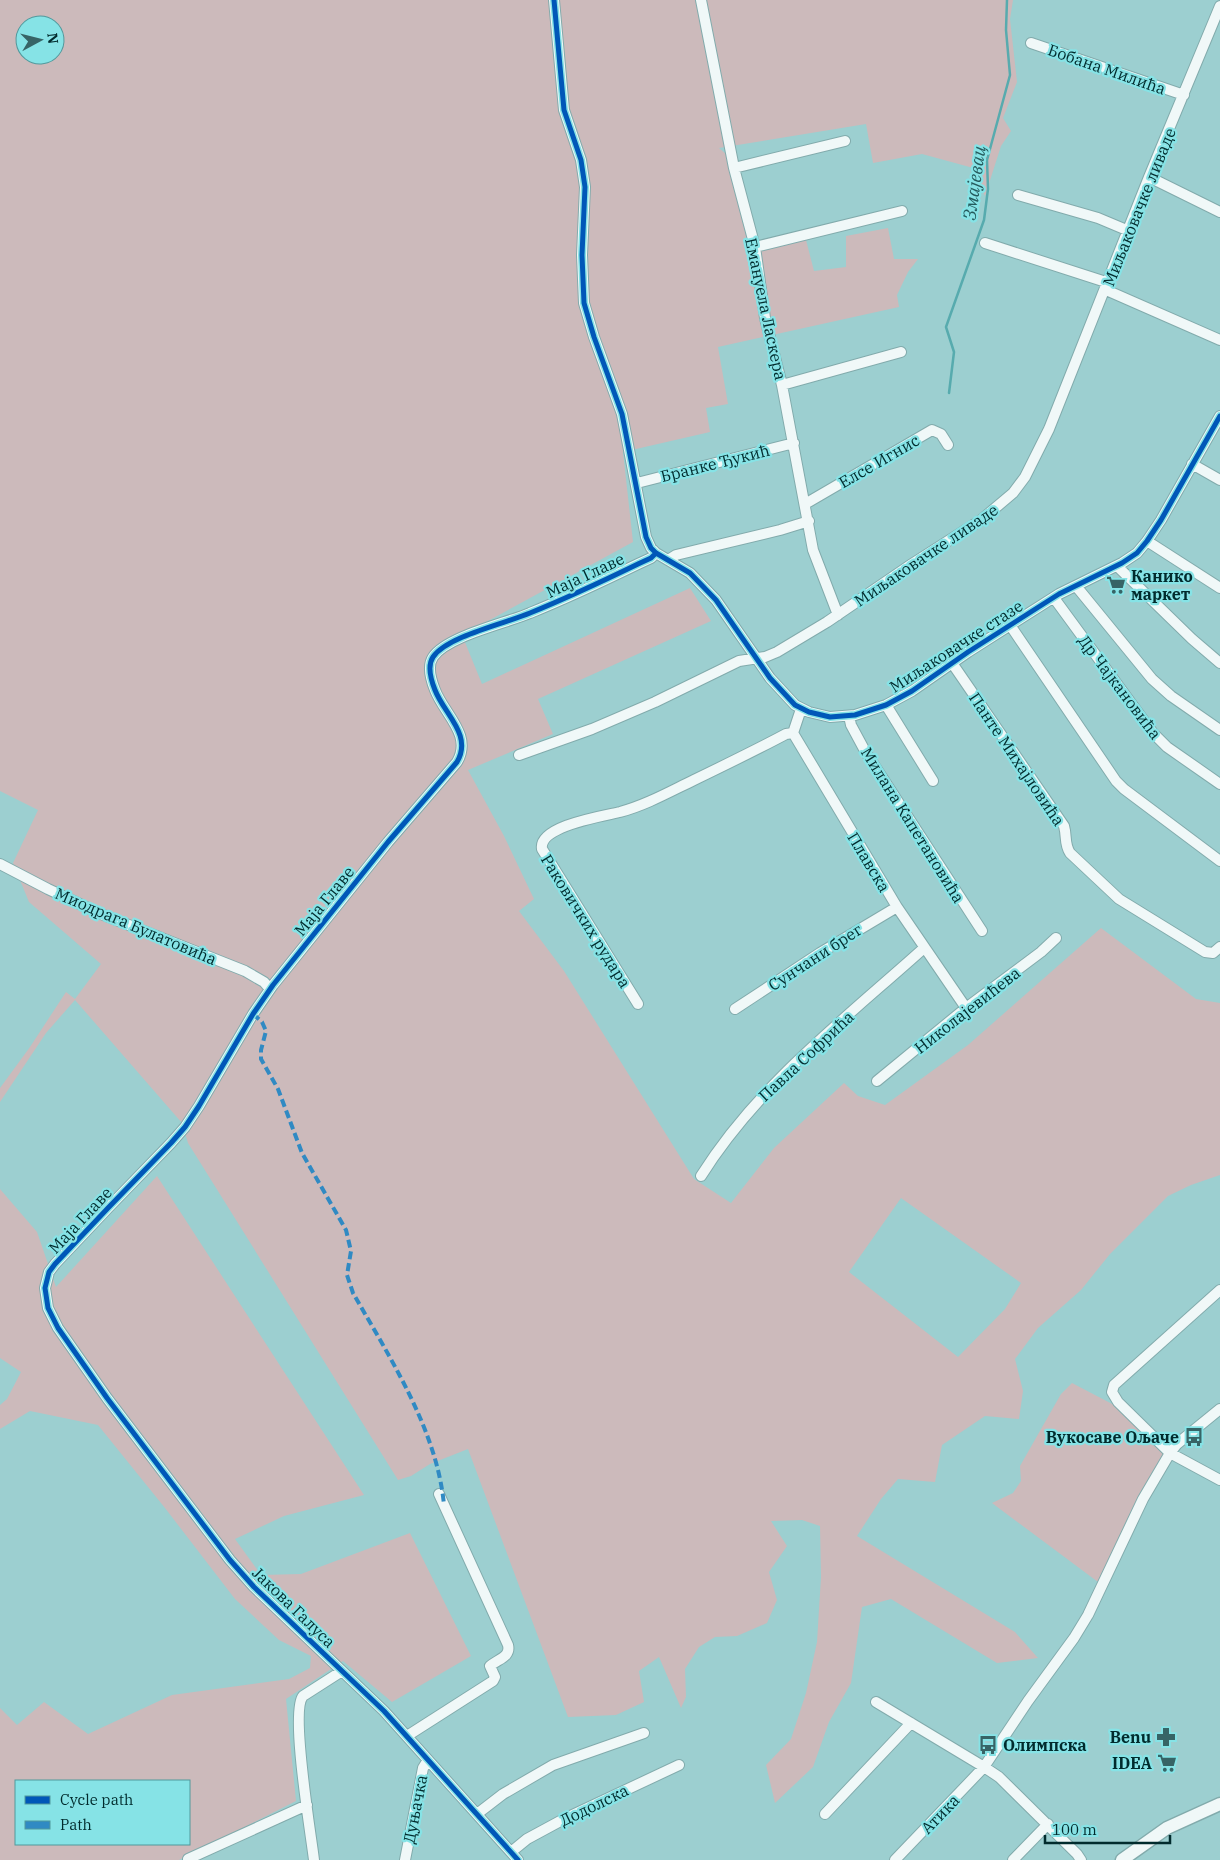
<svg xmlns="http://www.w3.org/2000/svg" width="1220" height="1860" viewBox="0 0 1220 1860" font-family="'IBM Plex Serif',serif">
<rect width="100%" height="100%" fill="#9ccfd0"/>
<!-- green -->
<path fill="#ccbabb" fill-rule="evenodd" d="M0,0H1013L1010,19L1017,82L1003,118L1011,131L1001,146L985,196L974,176L977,169L922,154L873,163L866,124L719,148L726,154L750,252L806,240L814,271L846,267V236L888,228L894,259H918L908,272L897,295L899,307L718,347L728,404L706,408L710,432L623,452L633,542L462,635L482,684L690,588L711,621L538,699L553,734L468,770L504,836L534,899L519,911L564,971L694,1179L731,1203L774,1148L844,1083L858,1096L885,1105L968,1045L1101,928L1196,999L1220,1003V1175L1191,1185L1168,1196L1110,1254L1081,1290L1038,1328L1015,1359L1023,1391L1019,1419L985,1416L942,1445L935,1482L898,1479L881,1499L857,1536L1015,1632L1038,1658L997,1663L891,1599L862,1607L851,1683L829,1722L813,1767L775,1803L766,1765L791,1739L806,1693L817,1642L821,1577L820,1526L802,1520L771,1521L787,1546L769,1572L777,1600L767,1623L737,1636L715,1637L699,1647L685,1669L686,1697L681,1708L659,1657L639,1671L644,1702L616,1715L568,1717L468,1449L430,1464L411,1476L398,1480L188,1143L182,1123L75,1000L46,1033L0,1102V1088L30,1047L66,992L75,999L101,964L29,902L13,863L38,810L0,791ZM25,25H55V55H25ZM901,1198L1021,1283L1005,1309L958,1357L849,1272Z
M157,1176L364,1495L284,1516L235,1539L261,1575L301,1574L410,1533L471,1656L392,1702L343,1661L286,1699L296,1801L179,1860H0V1708L17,1725L44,1702L88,1734L172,1695L289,1679L310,1668L311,1656L279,1640L235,1599L165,1508L98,1425L30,1411L0,1429V1405L7,1399L21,1372L0,1358V1189L37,1232L56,1287ZM16,1781H189V1844H16Z
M1072,1383L1116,1406L1164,1453L1139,1495L1098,1582L992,1503L1013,1493L1021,1481L1020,1466L1061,1394Z"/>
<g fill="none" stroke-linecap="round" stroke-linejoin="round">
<!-- stream -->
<path stroke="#57abae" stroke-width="2.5" d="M949,393L954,352L946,327L984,220L988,189L987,160L1010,75L1006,30L1007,0"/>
<!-- minor casing -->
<g stroke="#82abac" stroke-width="12">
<path id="minor" d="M554,0L564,110L581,160L585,187L582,255L584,303L594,337L622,414L646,537L651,548L656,553L690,573L716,600L770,678L795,705L809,712L830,717L855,715L886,705L912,691L968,652L1059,594L1122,563L1137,553L1147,541L1161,520L1220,416
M701,0L734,168L755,247L765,318L782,385L813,550L838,615
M1031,43L1184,95
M734,168L845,141
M1149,177L1220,212
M1018,195L1098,218L1129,231
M985,243L1109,283
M755,247L902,211
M1106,290L1220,340
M782,385L901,352
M1192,464L1220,480
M637,483L794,443
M805,504L932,430L941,434L948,445
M1147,541L1220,588
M668,560L676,555L780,530L809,521
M1117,566L1192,639L1220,663
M1076,586L1152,679L1171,696L1220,730
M1054,598L1153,733L1167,747L1220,784
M1010,625L1116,781L1124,789L1220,861
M952,663L1064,826C1067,836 1064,844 1070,853L1119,899L1205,952L1213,953L1220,947
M886,705L933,781
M849,716L851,725L865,751L982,931
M793,733L897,907L966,1008
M793,733L801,709
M519,755L592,729L655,702L739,661L765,657L777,652L827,622L912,564L981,520L1013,493L1025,477L1049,429L1149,177L1220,6
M0,864L48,889L101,914L245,971L264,982L270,989
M638,1004L542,849C538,826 603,816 620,812C646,805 669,792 694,780C725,765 756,750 786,734L793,733
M735,1009L820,953L897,907
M877,1081L966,1008L1041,952L1056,938
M701,1176C758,1085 845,1019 924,948
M1220,1290L1114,1385L1112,1392L1118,1402L1170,1453L1220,1480
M876,1702L984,1767L999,1777L1077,1854L1081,1860
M407,1736L493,1681L495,1677L490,1666C498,1659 511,1657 508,1645L439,1494
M477,1814L503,1794L553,1765L644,1733
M825,1814L911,1723
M511,1852L527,1839L564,1819L679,1765
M188,1859L307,1805
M314,1860C311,1834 290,1711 303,1696L342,1671
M405,1860L423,1768L428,1760
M518,1860L384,1711L254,1587L230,1560L107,1398L58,1328L48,1308L45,1288L49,1272L55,1264L108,1208L171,1143L185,1127L199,1106L253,1014L273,985L388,842L457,762C473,735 444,714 435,690C431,680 427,666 433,657C447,636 507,623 530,613C567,598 603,581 638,564L651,558L656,553
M895,1860L984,1767L1028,1701L1074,1638L1088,1615L1143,1499L1170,1453L1177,1444L1220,1409
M1013,1860L1048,1824"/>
</g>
<!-- major casing -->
<g stroke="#82abac" stroke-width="15">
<path id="major" d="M1122,1860L1167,1828L1220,1804"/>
</g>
<!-- minor -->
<use href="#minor" stroke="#f0f8f8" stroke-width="10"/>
<!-- major -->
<use href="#major" stroke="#f0f8f8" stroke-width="12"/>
<!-- quiet -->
<path stroke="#308ac3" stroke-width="4" stroke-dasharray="8 4" stroke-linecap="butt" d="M253,1014L262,1022L266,1031L261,1050V1059L278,1089L302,1153L346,1230L351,1251L347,1275L353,1293C390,1358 437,1430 444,1505"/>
<!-- cycleway casing -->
<g stroke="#86e3e6" stroke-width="8">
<path id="cycleway" d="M554,0L564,110L581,160L585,187L582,255L584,303L594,337L622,414L646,537L651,548L656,553L690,573L716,600L770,678L795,705L809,712L830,717L855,715L886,705L912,691L968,652L1059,594L1122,563L1137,553L1147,541L1161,520L1220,416
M518,1860L384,1711L254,1587L230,1560L107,1398L58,1328L48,1308L45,1288L49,1272L55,1264L108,1208L171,1143L185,1127L199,1106L253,1014L273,985L388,842L457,762C473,735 444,714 435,690C431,680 427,666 433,657C447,636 507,623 530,613C567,598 603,581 638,564L651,558L656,553"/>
</g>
<!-- cycleway -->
<use href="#cycleway" stroke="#0057b8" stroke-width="5"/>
</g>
<!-- icons -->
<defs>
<g id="supermarket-bare" transform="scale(1.5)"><path d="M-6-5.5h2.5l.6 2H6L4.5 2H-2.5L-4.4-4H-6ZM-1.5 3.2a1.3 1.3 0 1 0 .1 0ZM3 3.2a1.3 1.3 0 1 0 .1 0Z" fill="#376466" stroke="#86e3e6" stroke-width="2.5" paint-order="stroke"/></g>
<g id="bus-bare" transform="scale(1.5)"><path d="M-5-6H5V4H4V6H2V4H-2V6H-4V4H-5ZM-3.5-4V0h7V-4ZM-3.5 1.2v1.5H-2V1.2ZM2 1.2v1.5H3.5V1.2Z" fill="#376466" stroke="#86e3e6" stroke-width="2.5" paint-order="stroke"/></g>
<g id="pharmacy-bare" transform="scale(1.5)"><path d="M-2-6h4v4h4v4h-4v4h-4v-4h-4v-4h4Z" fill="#376466" stroke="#86e3e6" stroke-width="2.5" paint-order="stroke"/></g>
</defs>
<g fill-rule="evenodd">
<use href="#supermarket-bare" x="1116" y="585"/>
<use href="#bus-bare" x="1194" y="1437"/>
<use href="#pharmacy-bare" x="1166" y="1737"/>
<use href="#bus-bare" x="988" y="1745"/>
<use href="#supermarket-bare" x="1167" y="1763"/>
</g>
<g text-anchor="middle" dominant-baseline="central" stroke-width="4.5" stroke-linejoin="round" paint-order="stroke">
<!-- street labels -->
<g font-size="16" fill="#012b2d" stroke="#86e3e6">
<text transform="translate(1107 69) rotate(19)">Бобана Милића</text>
<text transform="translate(1139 207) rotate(-68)">Миљаковачке ливаде</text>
<text transform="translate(766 309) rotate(78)">Емануела Ласкера</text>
<text transform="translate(879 461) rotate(-30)">Елсе Игнис</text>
<text transform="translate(715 463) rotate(-14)">Бранке Ђукић</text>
<text transform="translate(926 555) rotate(-34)">Миљаковачке ливаде</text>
<text transform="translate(585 575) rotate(-25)">Маја Главе</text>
<text transform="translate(956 646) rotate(-33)">Миљаковачке стазе</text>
<text transform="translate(1120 687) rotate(53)">Др Чајкановића</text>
<text transform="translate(1017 759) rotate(56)">Панте Михајловића</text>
<text transform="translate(913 825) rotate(58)">Милана Капетановића</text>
<text transform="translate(869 862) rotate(59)">Плавска</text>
<text transform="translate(324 901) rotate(-51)">Маја Главе</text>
<text transform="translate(586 921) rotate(58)">Раковичких рудара</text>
<text transform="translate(136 926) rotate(23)">Миодрага Булатовића</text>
<text transform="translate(815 957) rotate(-33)">Сунчани брег</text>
<text transform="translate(967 1010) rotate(-38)">Николајевићева</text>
<text transform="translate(806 1056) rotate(-43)">Павла Софрића</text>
<text transform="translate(80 1220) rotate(-47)">Маја Главе</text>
<text transform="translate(294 1607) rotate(44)">Јакова Галуса</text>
<text transform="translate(594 1805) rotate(-26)">Додолска</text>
<text transform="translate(415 1809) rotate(-79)">Дуњачка</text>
<text transform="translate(940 1814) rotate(-46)">Атика</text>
</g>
<!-- poi labels -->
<g font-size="16" font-weight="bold" fill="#012b2d" stroke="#86e3e6" text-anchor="end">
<text x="1131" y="576" text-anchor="start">Канико<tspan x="1131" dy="18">маркет</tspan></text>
<text x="1179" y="1437">Вукосаве Ољаче</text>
<text x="1151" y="1737">Benu</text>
<text x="1003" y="1745" text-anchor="start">Олимпска</text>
<text x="1152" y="1763">IDEA</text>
</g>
<!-- water labels -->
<g font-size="18" font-style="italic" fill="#255b5d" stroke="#86e3e6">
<text transform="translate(974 183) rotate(-82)">Змајевац</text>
</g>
</g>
<!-- legend -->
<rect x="15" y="1780" width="175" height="65" fill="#86e3e6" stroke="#51999c"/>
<rect x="25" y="1796" width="25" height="8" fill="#0057b8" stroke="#51999c"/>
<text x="60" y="1805" font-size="15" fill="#012b2d">Cycle path</text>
<rect x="25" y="1821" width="25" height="8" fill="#308ac3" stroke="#51999c"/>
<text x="60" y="1830" font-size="15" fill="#012b2d">Path</text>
<!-- north arrow -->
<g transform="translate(40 40) rotate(83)"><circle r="24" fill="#86e3e6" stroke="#51999c"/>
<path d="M0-4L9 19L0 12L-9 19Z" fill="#376466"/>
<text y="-8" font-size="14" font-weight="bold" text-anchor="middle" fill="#012b2d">N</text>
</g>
<!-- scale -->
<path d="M1045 1835v8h125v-8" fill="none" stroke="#012b2d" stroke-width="2.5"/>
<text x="1052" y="1835" font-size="15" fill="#012b2d" stroke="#86e3e6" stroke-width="4" paint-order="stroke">100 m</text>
</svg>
